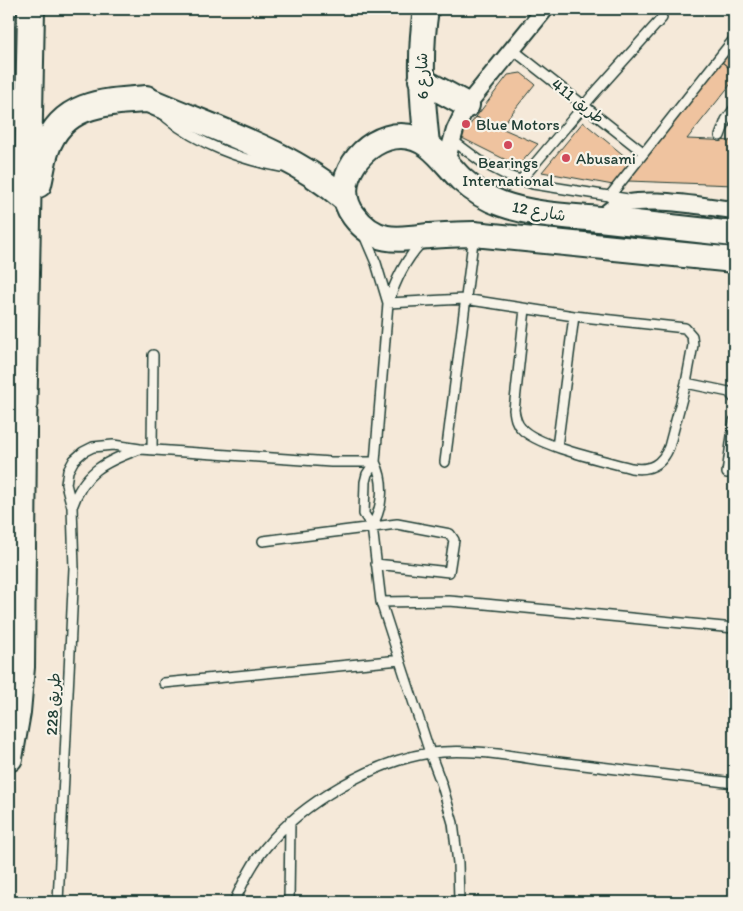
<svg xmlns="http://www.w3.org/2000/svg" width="743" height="911" viewBox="0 0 743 911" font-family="Itim,'Playpen Sans Arabic',sans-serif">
<rect width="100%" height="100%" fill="#f5e9d9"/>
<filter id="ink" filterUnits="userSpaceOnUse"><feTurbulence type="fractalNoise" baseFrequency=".02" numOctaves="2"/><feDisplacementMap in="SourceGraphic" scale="10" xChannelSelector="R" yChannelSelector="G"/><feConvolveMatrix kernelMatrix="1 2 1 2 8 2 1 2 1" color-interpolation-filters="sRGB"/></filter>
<g filter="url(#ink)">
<!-- building -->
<path fill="#efc39f" stroke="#1f3d34" d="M734,47V72L722,62Z
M722,62L734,72V80L687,139L734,141V185L628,181Z
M521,73L535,84L500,128L476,117L508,75Z
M476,117L538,144L518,166L460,137Z
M583,122L632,162L613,185L542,172Z"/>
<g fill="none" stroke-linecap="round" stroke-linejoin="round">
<!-- lane casing -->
<g stroke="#1f3d34" stroke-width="12">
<path id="lane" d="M512,49L644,153
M167,118C198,144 242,160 281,167
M720,136L726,120L734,109
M452,140L483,163L508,176L533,184L628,199
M521,180L592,96L662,18
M609,197L734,39
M364,235L376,263L388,303
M422,242C405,260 396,280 388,303L375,462L367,474L365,482L364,514L372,526L381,602L430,753L442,785L453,823L458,863L459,902
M388,303L464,299L574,316L685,328L692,336L693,345L686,383L669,447C662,465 650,471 631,468C606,461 536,446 521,428C516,423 515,417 514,410L525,309
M686,383L729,392L734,398
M557,447L574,316
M152,449L153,355
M445,462L474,234
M727,473L734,421
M72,507C84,472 104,462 137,450
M372,526C383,507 385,482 375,462
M263,541L397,524L450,534L454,540L449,572L376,564
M381,602L449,601L485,604L734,628
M164,683L400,660
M58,902L74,568L72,507L66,484L68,471L74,460L83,452L93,447L113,445L140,449L331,462H375
M234,902C243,883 252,863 266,847C302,803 374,761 430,753C470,748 511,756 550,761C612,768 673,776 734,783
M289,902L290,821
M392,902H393"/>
</g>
<!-- street casing -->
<g stroke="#1f3d34" stroke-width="20">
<path id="street" d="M446,162L455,130L467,105L545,9
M600,219C604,216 608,211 612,209C636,193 705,207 734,210"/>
</g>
<!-- secondary casing -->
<g stroke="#1f3d34" stroke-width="28">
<path id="secondary" d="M426,9C419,55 422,98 427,144
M421,80L467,105
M146,99C214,129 289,150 346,200
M734,234C689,229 644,224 599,219C567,216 533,215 502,204C487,199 472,189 461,179C443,161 429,136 401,136C364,136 328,183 354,216C375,244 397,240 428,236C444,235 458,234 474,234L734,260"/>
</g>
<!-- primary casing -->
<g stroke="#1f3d34" stroke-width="30">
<path id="primary" d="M38,184C41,172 42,160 46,149C62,103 104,102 146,99
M9,758L17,712L21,667L23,431L31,9"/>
</g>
<!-- lane -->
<use href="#lane" stroke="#f7f3e8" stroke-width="9"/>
<!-- street -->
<use href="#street" stroke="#f7f3e8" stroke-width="16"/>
<!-- secondary -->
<use href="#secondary" stroke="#f7f3e8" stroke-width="24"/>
<!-- primary -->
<use href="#primary" stroke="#f7f3e8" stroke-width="26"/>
</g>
</g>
<!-- markers -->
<g fill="#d1495b" stroke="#f7f3e8" stroke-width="2">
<circle cx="466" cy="124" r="5"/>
<circle cx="508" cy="145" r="5"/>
<circle cx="566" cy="158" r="5"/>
</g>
<g text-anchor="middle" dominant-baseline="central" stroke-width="4.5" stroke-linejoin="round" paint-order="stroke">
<!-- street labels -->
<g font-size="16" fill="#1f3d34" stroke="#f7f3e8">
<text transform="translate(422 76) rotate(-91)">شارع 6</text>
<text transform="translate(578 101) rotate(38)">طريق 411</text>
<text transform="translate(539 211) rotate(10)">شارع 12</text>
<text transform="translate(53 704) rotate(-87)">طريق 228</text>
</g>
<!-- poi labels -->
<g font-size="16" fill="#1f3d34" stroke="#f7f3e8" text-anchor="start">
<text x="476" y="124">Blue Motors</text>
<text x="576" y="158">Abusami</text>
<text x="508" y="162" text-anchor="middle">Bearings<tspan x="508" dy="18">International</tspan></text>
</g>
</g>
<!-- margin -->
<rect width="743" height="911" fill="none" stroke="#f7f3e8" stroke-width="30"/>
<rect x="15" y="15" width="713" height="881" fill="none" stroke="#1f3d34" stroke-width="2" filter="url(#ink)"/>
</svg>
